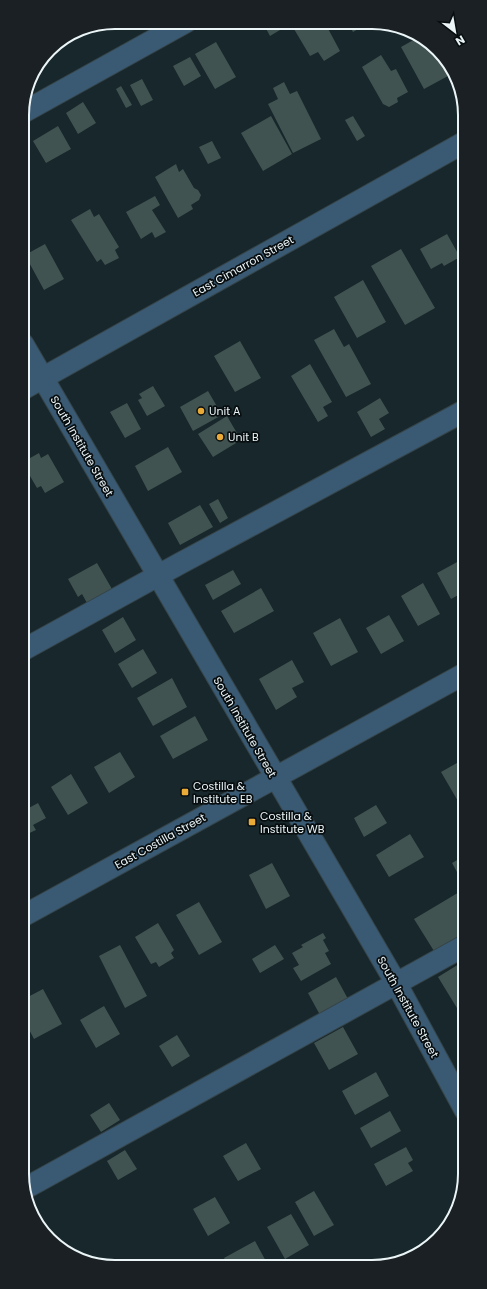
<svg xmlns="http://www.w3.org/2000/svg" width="487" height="1289" viewBox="0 0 487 1289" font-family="Poppins,sans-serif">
<rect width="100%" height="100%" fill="#17272b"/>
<!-- building -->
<path fill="#415351" d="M263,23H276L280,30L270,36Z
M279,23H294L283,30Z
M304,23H318L319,26L325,23L340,51L324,61L318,52L310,56L294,29Z
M348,24H367L353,32Z
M417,38L432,46L448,76L424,89L401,47Z
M216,42L236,77L215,89L195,54Z
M381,55L391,71L396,69L408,92L397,98L398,102L389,107L383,104L362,67Z
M190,57L201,76L184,86L173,66Z
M142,79L153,100L141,106L130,85Z
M284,82L290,94L297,91L321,139L293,153L268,104L278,99L273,88Z
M121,86L132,105L126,108L116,89Z
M83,102L96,123L78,134L66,113Z
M271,116L292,154L263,171L241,133Z
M353,116L365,136L357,141L345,120Z
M58,126L71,149L46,163L33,141Z
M212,141L221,158L208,164L199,147Z
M176,164L179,172L183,169L194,188L198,190L201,195L199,200L191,205L193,209L178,218L155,177Z
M155,196L160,205L152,210L166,232L155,238L152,232L141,239L126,212Z
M90,209L94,217L99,214L119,247L115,250L119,258L105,265L101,259L97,262L71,220Z
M463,215V230L457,219Z
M447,234L460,257L444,266L442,263L431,269L420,249Z
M45,244L64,279L44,290L25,255Z
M401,249L435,308L405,325L371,266Z
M363,280L386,322L357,338L334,297Z
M334,329L344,347L349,344L371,384L346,397L314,340Z
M240,341L261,378L235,392L214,356Z
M310,364L332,402L323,407L328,416L318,422L291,376Z
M153,386L165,406L147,416L138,400L142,398L139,394Z
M208,391L222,415L193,431L180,407Z
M380,398L389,413L379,419L385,429L371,437L357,412Z
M127,403L141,429L125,438L110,412Z
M227,416L241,440L213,457L198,434Z
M168,447L182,472L148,491L135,466Z
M39,453L41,458L48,454L64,482L45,493L41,486L37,488L23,464V462Z
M218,499L228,518L220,523L209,504Z
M200,505L213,527L180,545L168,523Z
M459,561L464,569V592L451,599L437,573Z
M97,563L112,589L87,603L82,594L78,597L68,579Z
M233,570L241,584L213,600L205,585Z
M423,583L440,614L418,626L401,596Z
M261,588L274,611L234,633L221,611Z
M389,615L404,641L381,654L366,628Z
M123,617L136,640L115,653L102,630Z
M340,618L358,652L331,666L313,633Z
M143,649L157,673L132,688L118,664Z
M292,660L304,682L292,688L297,697L276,710L259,679Z
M172,678L187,707L153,726L137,698Z
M195,716L208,740L173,759L160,736Z
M120,752L135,777L109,793L94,767Z
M464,759V807L462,808L441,772Z
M71,774L88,803L68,815L51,787Z
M38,803L46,818L33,825L36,830L23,836V807L25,810Z
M376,805L387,823L364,837L354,818Z
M410,834L424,857L389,877L376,855Z
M464,856V880L462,881L452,863Z
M272,863L290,896L266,909L249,875Z
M461,891L464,896V933L434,951L414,919Z
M199,902L222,942L199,955L176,915Z
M158,923L174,950L171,953L174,958L159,967L156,962L151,964L135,937Z
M323,933L326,938L323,940L329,951L325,953L331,964L301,981L293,968L299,965L292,953L303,947L301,945Z
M120,945L147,996L125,1008L99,956Z
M275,945L284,959L260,973L252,959Z
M464,961L465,1010L460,1013L438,977Z
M336,977L348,999L320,1015L308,993Z
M43,989L62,1024L34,1039L24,1020V999Z
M104,1006L120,1034L96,1048L80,1020Z
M343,1027L358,1054L329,1070L314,1043Z
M177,1035L190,1056L172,1067L159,1046Z
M376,1072L389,1096L355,1115L342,1091Z
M109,1103L120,1120L101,1132L90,1115Z
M390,1111L401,1131L371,1148L360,1128Z
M246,1143L261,1169L238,1181L223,1156Z
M406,1147L413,1160L408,1163L413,1171L386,1186L374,1164Z
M125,1150L137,1169L118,1180L107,1161Z
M314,1191L334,1225L314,1236L295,1202Z
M215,1197L230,1223L208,1236L193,1209Z
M291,1214L309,1245L285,1259L267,1227Z
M255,1241L268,1265H228L224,1258Z"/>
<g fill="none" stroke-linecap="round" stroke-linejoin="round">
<!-- minor casing -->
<g stroke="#354448" stroke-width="23">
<path id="minor" d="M22,113L186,22
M23,344L396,983L465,1110
M23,389L463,143
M23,650L179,564L464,411
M23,916L464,674
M24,1189L464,946"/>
</g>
<!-- minor -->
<use href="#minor" stroke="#3a5973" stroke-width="21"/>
</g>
<!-- markers -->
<g fill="#eaaa38" stroke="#080e10" stroke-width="1.5">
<circle cx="201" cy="411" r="4"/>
<circle cx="220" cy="437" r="4"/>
<rect x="181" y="788" width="8" height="8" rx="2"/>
<rect x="248" y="818" width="8" height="8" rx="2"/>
</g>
<g text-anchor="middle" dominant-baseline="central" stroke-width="3.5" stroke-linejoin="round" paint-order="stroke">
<!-- street labels -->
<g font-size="11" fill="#ebf5f8" stroke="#080e10">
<text transform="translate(243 266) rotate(-29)">East Cimarron Street</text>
<text transform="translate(82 446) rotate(60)">South Institute Street</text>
<text transform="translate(245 727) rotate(60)">South Institute Street</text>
<text transform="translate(160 841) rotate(-29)">East Costilla Street</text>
<text transform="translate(408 1007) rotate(61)">South Institute Street</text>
</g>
<!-- poi labels -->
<g font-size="11" fill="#ebf5f8" stroke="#080e10" text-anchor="start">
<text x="209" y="411">Unit A</text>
<text x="228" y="437">Unit B</text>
<text x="193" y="786">Costilla &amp;<tspan x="193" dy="13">Institute EB</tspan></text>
<text x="260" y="816">Costilla &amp;<tspan x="260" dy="13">Institute WB</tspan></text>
</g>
</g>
<!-- crop -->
<path d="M0 0H487V1289H0ZM115 29H372A86 86 0 0 1 458 115V1174A86 86 0 0 1 372 1260H115A86 86 0 0 1 29 1174V115A86 86 0 0 1 115 29Z" fill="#1a2023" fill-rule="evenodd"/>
<path fill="none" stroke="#ebf5f8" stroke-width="2" d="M115 29H372A86 86 0 0 1 458 115V1174A86 86 0 0 1 372 1260H115A86 86 0 0 1 29 1174V115A86 86 0 0 1 115 29Z"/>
<!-- north arrow -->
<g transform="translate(455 32) rotate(149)" stroke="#080e10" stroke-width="3" paint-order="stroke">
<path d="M0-3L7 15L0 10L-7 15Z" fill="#ebf5f8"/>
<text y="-6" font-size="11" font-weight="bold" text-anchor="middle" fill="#ebf5f8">N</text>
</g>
</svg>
